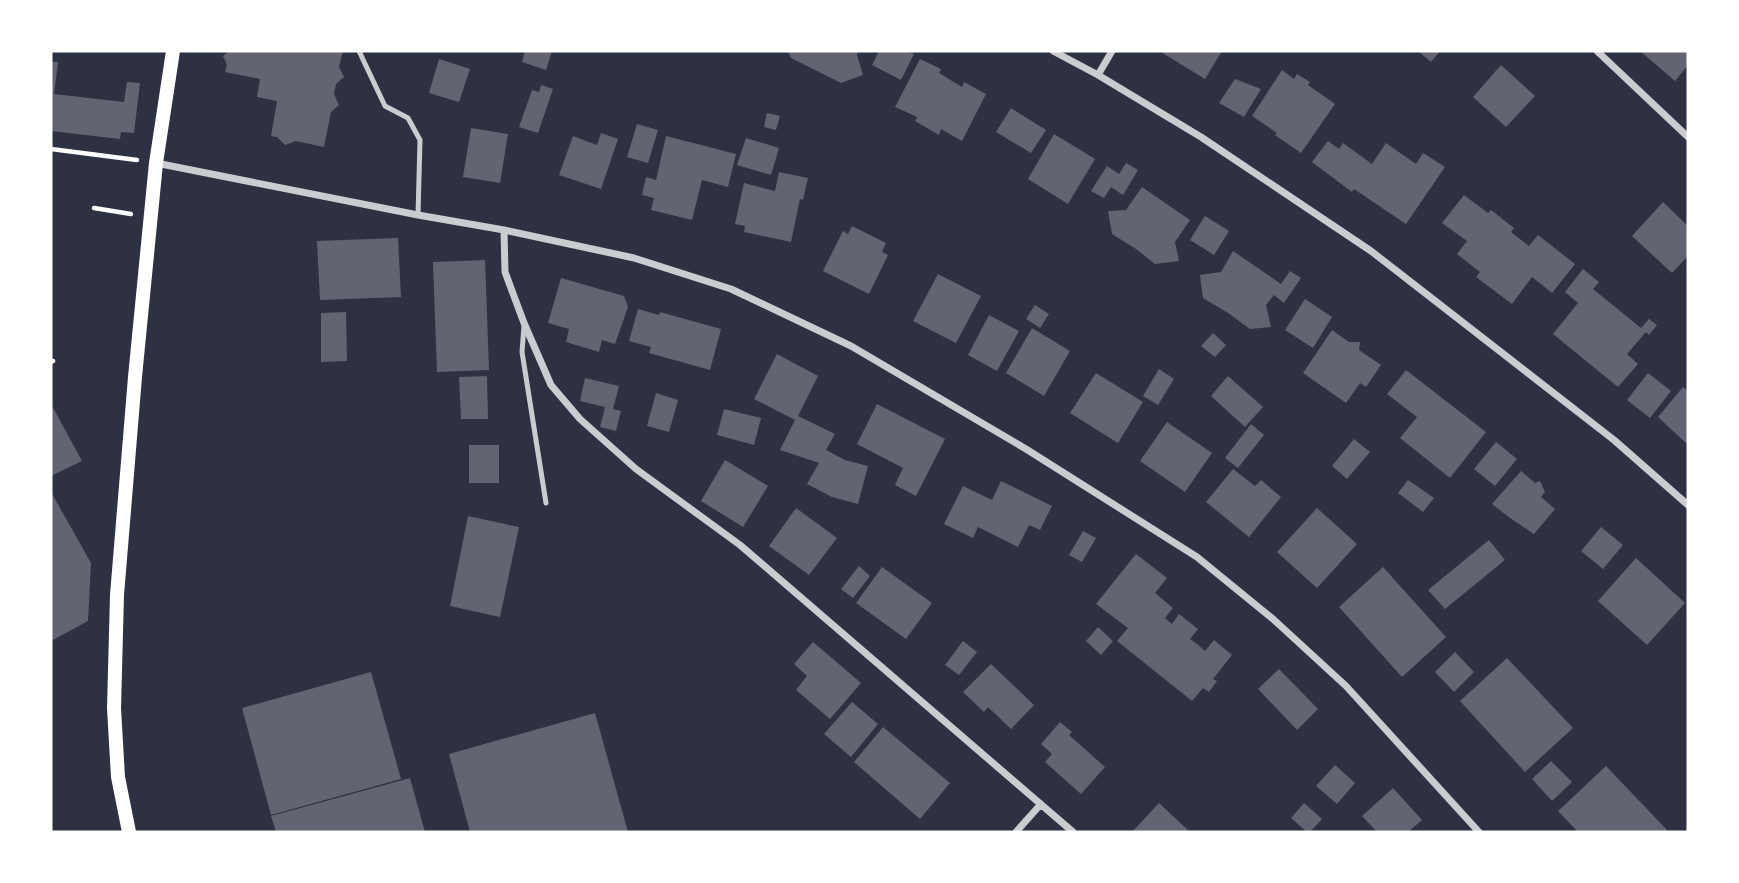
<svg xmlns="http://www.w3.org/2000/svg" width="1739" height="883" viewBox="0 0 1739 883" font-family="'Times New Roman',serif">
<rect width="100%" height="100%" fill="#2d3142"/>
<!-- building -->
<path fill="#626471" d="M229,51H343L339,67L344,77L336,84L334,94L339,105L331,112L324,147L296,141L285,145L277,137L271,136L277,101L257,97L260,79L225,72L227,65L223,56Z
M525,51H552L546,70L522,62Z
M788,51H858L857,55L863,75L841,83L791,58Z
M879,51H907L914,54L901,80L872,65Z
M1162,51H1222L1205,79L1161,52Z
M1418,51H1440L1431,62Z
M1640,51H1688V65L1675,81Z
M439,59L470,69L459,102L429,93Z
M920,59L941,69L939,73L962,87L964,82L986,94L962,141L941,129L939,135L915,121L917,117L895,107Z
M51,62H58L54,94L124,102L127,82L140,83L134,133L121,132L120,139L51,131L52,111H51Z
M1501,65L1535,96L1506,127L1473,97Z
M1282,70L1294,79L1297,74L1310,82L1308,85L1335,104L1301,153L1275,135L1277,133L1252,116Z
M1235,79L1261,89L1244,117L1219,103Z
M541,85L553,89L538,133L519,127L532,90L539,92Z
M1011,108L1046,130L1031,153L996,132Z
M767,113L780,116L776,130L764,127Z
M637,124L658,130L648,163L627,157Z
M471,128L508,134L500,183L463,177Z
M601,133L618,139L601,189L559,175L573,136L597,145Z
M1054,134L1095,159L1068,204L1028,179Z
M666,136L736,154L728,187L702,180L692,220L651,210L654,198L642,195L646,177L656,180Z
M746,138L779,148L771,175L737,165Z
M1328,141L1339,149L1343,143L1372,164L1386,143L1416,164L1423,153L1445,167L1406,224L1354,189L1352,192L1312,162Z
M1126,163L1138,170L1123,195L1111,187L1104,198L1091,191L1107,166L1119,174Z
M779,172L808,178L803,200L800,199L791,242L744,232L745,226L735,224L744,183L775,191Z
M1142,187L1190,220L1175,242L1179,261L1155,264L1136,249L1112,234L1108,211L1126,210Z
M1464,195L1488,213L1491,210L1514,228L1511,232L1529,246L1538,235L1575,264L1552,293L1532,277L1512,304L1476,277L1480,272L1457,254L1467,241L1442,223Z
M1663,202L1688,226V256L1672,273L1632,236Z
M1205,216L1229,231L1214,255L1190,240Z
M852,226L886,243L882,252L888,255L869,294L823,271L843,231L848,234Z
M398,238L401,297L320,300L317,241Z
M1233,251L1281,284L1290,271L1301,278L1284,303L1274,295L1266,305L1271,327L1250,329L1228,313L1203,298L1200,275L1221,272Z
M485,260L489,370L437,372L433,262Z
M1583,269L1599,282L1593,289L1641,328L1649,319L1657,325L1649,335L1646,332L1627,354L1638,364L1618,387L1553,334L1578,303L1565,292Z
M938,274L981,296L956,343L913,321Z
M561,278L624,296L628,307L615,344L602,340L599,352L566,342L569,329L548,323Z
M1305,299L1332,317L1313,348L1285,330Z
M1035,305L1049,314L1040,328L1026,319Z
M638,309L659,315L660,312L721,329L710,370L649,353L651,347L629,341Z
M346,312L347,361L321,362V313Z
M989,315L1019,331L997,371L968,355Z
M1032,328L1070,351L1044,396L1006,373Z
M1332,330L1349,342H1360L1359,350L1381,365L1366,387L1360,383L1346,403L1303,373Z
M1213,333L1226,345L1215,357L1201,346Z
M777,354L818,376L798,416L835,434L826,450L845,460L868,466L858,504L832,497L807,484L819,463L780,450L795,420L754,399Z
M1159,369L1174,379L1158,405L1143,396Z
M1406,370L1486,432L1450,478L1400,438L1417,417L1387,394Z
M1096,373L1143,402L1118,443L1070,413Z
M1648,373L1671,391L1650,418L1627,400Z
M487,376L488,419H461L459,377Z
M1228,376L1263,407L1245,427L1211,396Z
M585,378L619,386L613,409L621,411L616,431L600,427L605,407L580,401Z
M1683,387L1688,391V445L1658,417Z
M656,393L678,400L669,432L647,426Z
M51,404L82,461L51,476Z
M877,404L945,439L916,496L895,485L903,468L857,444Z
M724,409L761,418L754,445L717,435Z
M1167,422L1212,453L1185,492L1140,461Z
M1251,424L1264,435L1238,468L1225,458Z
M1354,439L1370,452L1347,479L1332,466Z
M1496,442L1517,459L1495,486L1474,469Z
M469,445H499V483H469Z
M725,460L768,486L743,527L701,501Z
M1233,469L1255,486L1261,480L1281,497L1249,537L1206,502Z
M1521,471L1535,483L1540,481L1545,492L1541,497L1555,509L1534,534L1510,518L1492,504Z
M1408,480L1434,498L1423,512L1398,493Z
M1001,481L1052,506L1040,530L1029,525L1018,547L978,527L973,538L944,524L963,486L992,500Z
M51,492L91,563L88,621L51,641Z
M796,508L837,538L809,575L769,546Z
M1317,508L1357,544L1317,588L1277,552Z
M468,516L519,527L500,617L450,606Z
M1601,527L1623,545L1603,569L1581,551Z
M1083,531L1096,538L1082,562L1069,555Z
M1489,540L1505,560L1445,609L1428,590Z
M1136,554L1167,578L1155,593L1173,608L1165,618L1172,624L1179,614L1198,629L1190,639L1197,644L1205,651L1214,640L1232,655L1213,679L1217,681L1209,692L1203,688L1192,701L1117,641L1128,628L1096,604Z
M1636,558L1685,603L1647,645L1598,601Z
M859,566L870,576L853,598L841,589Z
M882,567L932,603L906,639L856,603Z
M1383,567L1446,637L1402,677L1339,607Z
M1098,627L1113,641L1101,655L1086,641Z
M963,641L977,652L959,675L945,665Z
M813,642L861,683L830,719L796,690L807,676L794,664Z
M1455,652L1474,672L1454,692L1435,672Z
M1507,658L1573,728L1525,772L1460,701Z
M991,664L1034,705L1011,729L988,707L984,712L963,692Z
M1279,669L1318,709L1297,730L1258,689Z
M371,672L401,779L271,815L242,708Z
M852,702L878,724L851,757L824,734Z
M595,713L628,832H470L449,754Z
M1060,722L1072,732L1069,735L1105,767L1081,794L1045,762L1052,754L1041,744Z
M883,727L950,783L920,819L854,762Z
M1551,761L1572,782L1552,801L1532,779Z
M1335,765L1355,783L1337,804L1316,786Z
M1606,766L1669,832H1578L1558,811Z
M410,778L425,832H276L271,816Z
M1393,788L1422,820L1408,832H1377L1362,816Z
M1159,803L1190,832H1132Z
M1304,803L1322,819L1310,832H1307L1291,818Z"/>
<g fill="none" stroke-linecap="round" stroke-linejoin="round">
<!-- path -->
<path stroke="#fff" stroke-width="4.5" d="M51,149L137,160
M94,208L131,214
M51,362L53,361"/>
<!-- service -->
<path stroke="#caccd0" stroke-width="5" d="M359,51L385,106L408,118L420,140L418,215
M524,326L522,352L546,503"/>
<!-- minor -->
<path stroke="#caccd0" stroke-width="7" d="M1053,51L1098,75L1201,137L1371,251L1614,440L1688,505
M1597,51L1688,137
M1098,75L1112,51
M156,163L418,215L504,230L634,258L731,289L851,346L1026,449L1197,557L1273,619L1346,686L1479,832
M504,230L505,272L524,323L551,385L580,419L636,469L740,545L1073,832
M1016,832L1041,804"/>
<!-- secondary -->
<path stroke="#fff" stroke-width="14" d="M129,832L118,777L114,708L117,595L135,377L156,163L173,51"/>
</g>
<!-- border -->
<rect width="1739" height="883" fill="none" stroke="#ffffff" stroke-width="105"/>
</svg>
